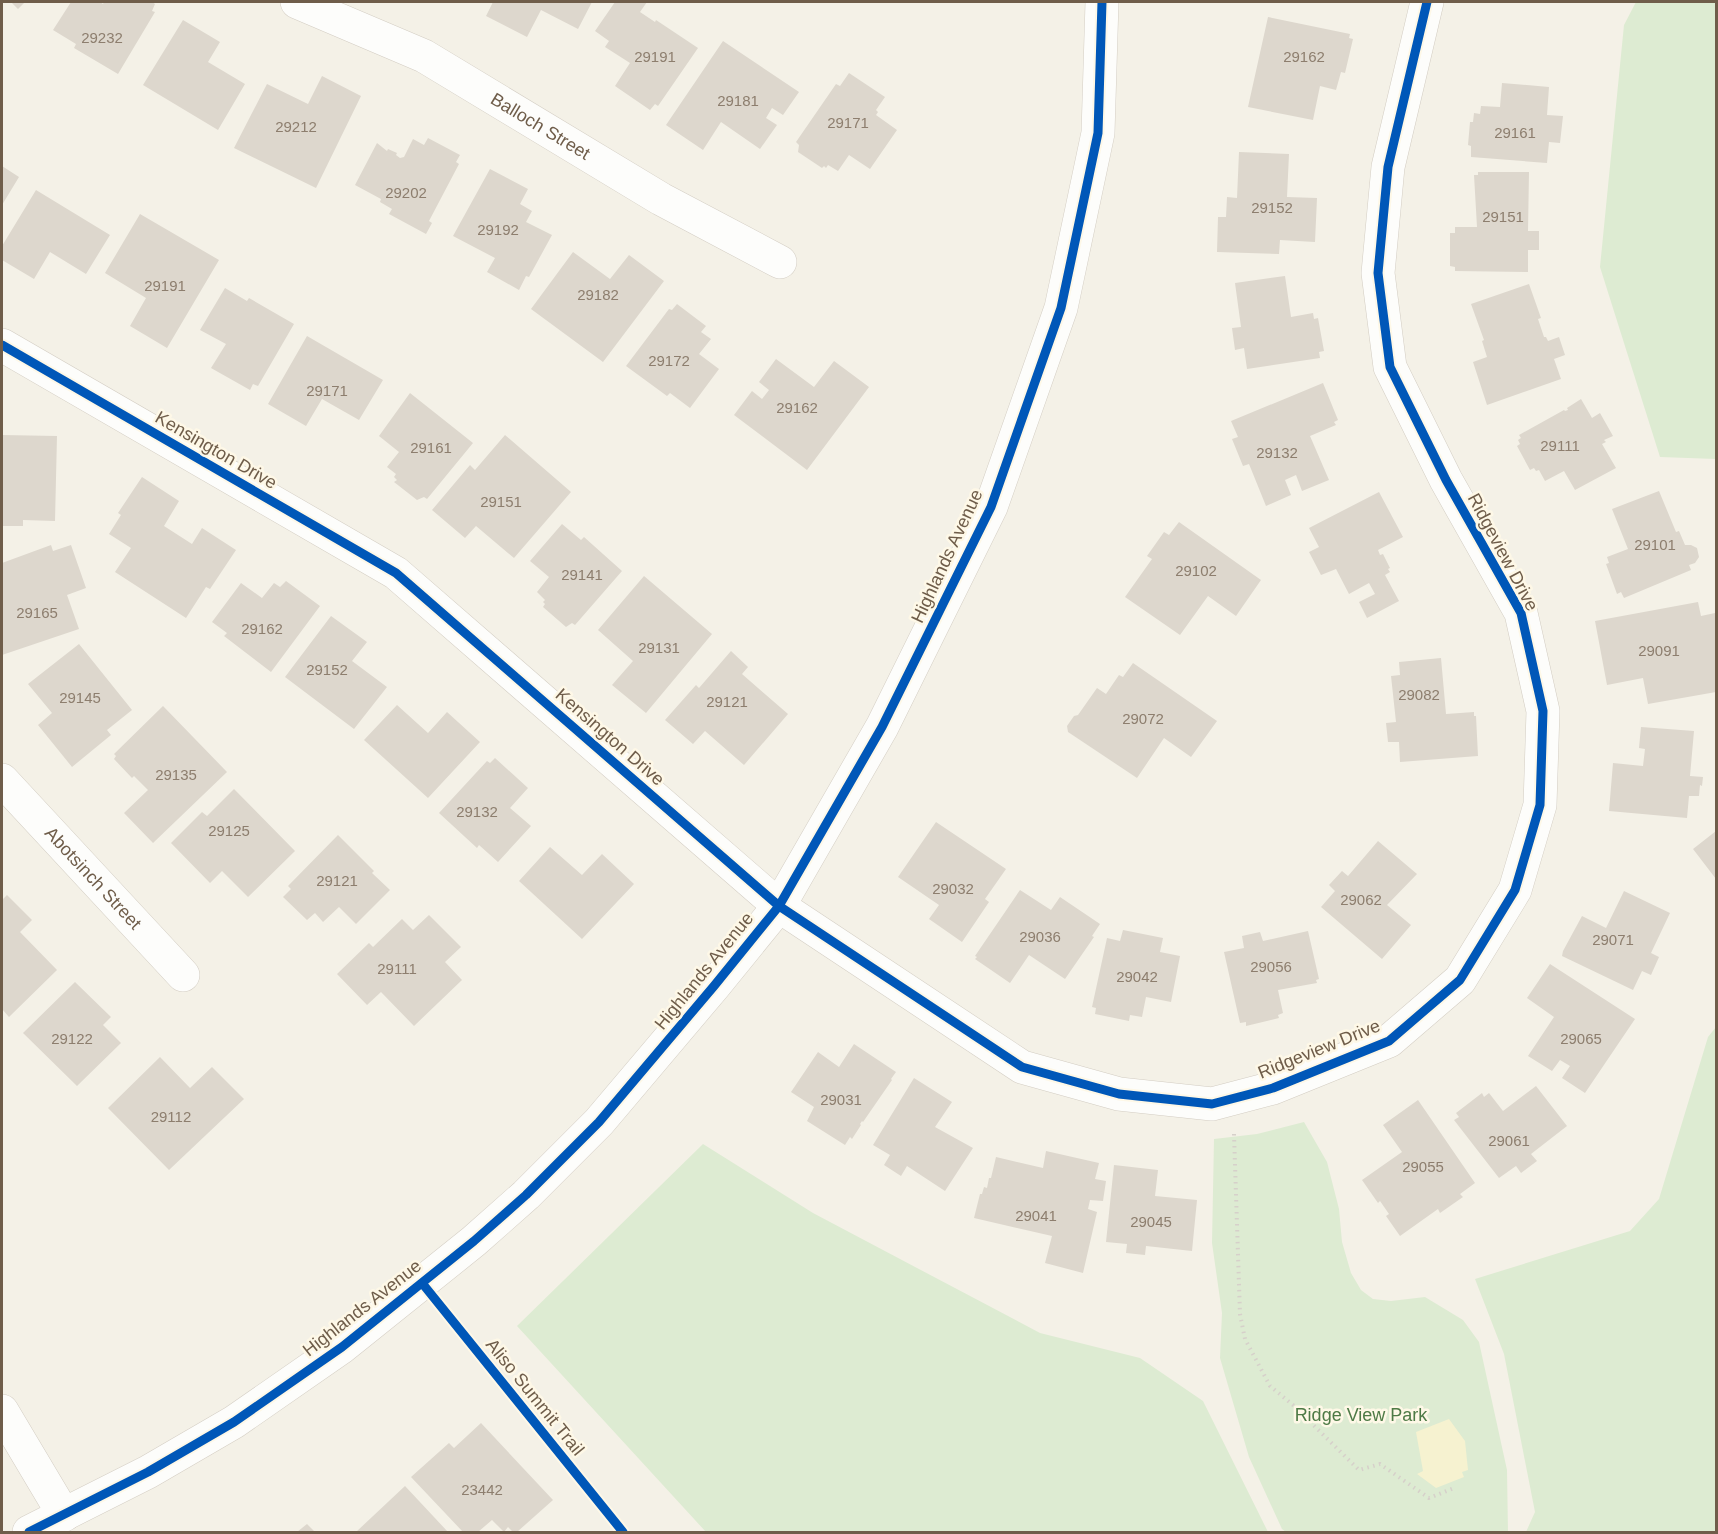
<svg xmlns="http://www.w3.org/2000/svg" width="1718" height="1534" viewBox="0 0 1718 1534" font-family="Arial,sans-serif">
<rect width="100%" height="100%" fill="#f4f1e7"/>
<!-- green -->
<path fill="#ddebd2" d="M1636,2H1716V459L1660,457L1600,267L1624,25Z
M1716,1027V1532H1526L1535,1512L1504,1354L1475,1279L1630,1231L1659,1199L1708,1037Z
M1304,1122L1327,1162L1339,1209L1342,1242L1351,1273L1361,1290L1373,1299L1391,1301L1425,1297L1463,1320L1479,1342L1507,1470L1508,1532H1286L1282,1529L1249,1457L1220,1358L1222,1313L1212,1243L1214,1139L1257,1134Z
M703,1144L813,1213L1040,1333L1140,1358L1203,1401L1268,1532H706L517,1326Z"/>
<!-- sand -->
<path fill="#f6f2d0" d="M1449,1419L1465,1441L1468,1470L1462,1472L1464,1477L1436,1488L1417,1474L1423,1471L1416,1432Z"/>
<!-- building -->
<path fill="#ddd7cd" d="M11,2H25L18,9Z
M71,2H100L103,4L104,2H152L155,4L152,11L155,12L118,74L74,48L76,44L53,30Z
M493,2H592L578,29L541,10L527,37L486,16Z
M615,2H647L640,12L655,22L656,20L698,48L658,106L655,104L650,110L615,86L630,63L605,47L609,41L595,31Z
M1268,17L1350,34L1349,38L1353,39L1345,73L1341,72L1336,90L1320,86L1313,120L1248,107Z
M183,20L220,42L208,62L245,84L218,130L143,85Z
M723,41L799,92L783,115L772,108L766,118L777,125L760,149L721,122L703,150L666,125Z
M849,73L885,97L876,110L878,112L876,115L897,130L870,169L849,155L838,171L828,165L826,168L824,166L822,168L798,152L799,145L796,142L836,84L840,86Z
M322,76L361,96L316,188L234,148L267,84L308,104Z
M1502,83L1549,87L1547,115L1563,116L1560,143L1549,142L1547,163L1471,157V146L1468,145L1470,122H1473L1474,113L1480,114L1481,106L1500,107Z
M428,138L460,155L456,162L459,164L429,221L432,223L426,234L389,214L392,209L380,202L381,199L355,185L377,143L387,151L388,149L397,153L396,155L400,158L404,157L413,139L424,145Z
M1239,152L1289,154L1287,197L1317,198L1315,242L1280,240L1279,254L1217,252L1218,217H1226L1227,197L1237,198Z
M2,166L19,177L2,205Z
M490,169L528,189L520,204L532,211L526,222L552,235L529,277L526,276L519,290L487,272L495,258L453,236Z
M1478,172H1529L1528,231H1539V250H1528V272L1455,271V267L1450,266V233H1455V227H1477L1474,175H1478Z
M36,190L110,235L86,274L50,252L34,279L2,260V246Z
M140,214L219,260L167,348L130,326L146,298L105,273Z
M573,252L610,279L629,255L664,281L603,362L531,309Z
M1285,276L1291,317L1313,313L1314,319L1318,318L1324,351L1319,352L1320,358L1247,369L1244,348L1235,350L1232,328L1241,327L1235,283Z
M1529,284L1541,318L1538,319L1544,337H1546L1548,341L1559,337L1565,355L1554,359L1561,379L1487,405L1473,362L1487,357L1482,341L1484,340L1471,304Z
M225,288L247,301L249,298L294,324L258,386L253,384L250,390L211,368L226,344L200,330Z
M677,304L706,326L701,332L711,339L699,354L719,369L690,408L670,393L667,396L626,366L669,309L672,310Z
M307,336L383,380L359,420L322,399L306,426L268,404Z
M776,359L814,387L834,361L869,387L807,470L734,415L752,391L762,399L769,390L759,382Z
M1323,383L1338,420L1334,422L1336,425L1310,436L1329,480L1302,491L1296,475L1285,480L1291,495L1266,506L1249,464L1243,466L1232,439L1238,437L1231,421Z
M410,393L473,443L427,499L424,497L417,500L394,482L397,480L394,477L396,474L387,467L399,452L379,436Z
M1581,399L1592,418L1600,413L1613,436L1604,440L1606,442L1602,444L1616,468L1575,490L1564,471L1545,481L1539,470L1536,471L1534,468L1530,470L1517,446L1520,444L1518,440L1521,438L1519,435L1564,410L1565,411L1568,410L1567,408Z
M2,435L57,436L55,521L23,520V526H2Z
M505,435L571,492L514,558L476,526L465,538L432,510L470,465L475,470Z
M142,477L179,501L164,526L192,544L202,528L236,550L210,589L206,587L186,618L115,572L131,548L109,534L121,515L118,513Z
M1659,491L1676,532L1679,531L1685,545H1691L1697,548L1699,557L1695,563L1689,565L1691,570L1624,598L1621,592L1617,594L1606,564L1609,563L1607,557L1628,549L1612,509Z
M1379,492L1403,537L1378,550L1380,555L1383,554L1390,568L1388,569L1390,572L1385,575L1399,601L1367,618L1359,602L1375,594L1369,583L1349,594L1336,569L1321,575L1309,552L1319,547L1309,528Z
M1179,522L1261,580L1236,616L1208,596L1180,635L1125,597L1152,559L1147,556L1164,532L1169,535Z
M562,524L581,540L584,537L622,571L575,625L572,623L566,627L543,607L545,604L543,602L545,600L537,592L549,577L530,561Z
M51,545L53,551L71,545L86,588L67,595L79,629L2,655V563Z
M644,576L712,634L646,713L612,685L633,661L598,630Z
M286,581L320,606L271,672L224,636L227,633L212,622L241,583L262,598L274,583L280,587Z
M1698,602L1701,616L1715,613L1716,692L1648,704L1643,678L1607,685L1595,621Z
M331,616L367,642L352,661L387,687L354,729L285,677Z
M79,644L132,710L107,730L111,735L72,767L38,725L52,713L28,684Z
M731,651L748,667L742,674L788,714L744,765L705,731L693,744L665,720L696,685L699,688Z
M1441,658L1446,714L1474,712V716H1476L1478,756L1400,762L1399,742H1388L1386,723L1396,722L1391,676L1400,675L1399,662Z
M1133,663L1217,721L1191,757L1164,738L1137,778L1068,732L1067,726L1074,716L1078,715L1097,688L1106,694L1119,675L1123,677Z
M397,705L428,733L447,712L480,742L428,798L364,740Z
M163,706L227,772L153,843L124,813L148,790L134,776L132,778L114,759L116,756L114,754Z
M1641,727L1694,731L1690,776L1703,777L1702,786L1700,785L1699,796H1689L1687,818L1609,811L1613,763L1643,766L1645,749L1639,748Z
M495,758L528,788L510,808L531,826L498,862L479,845L477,848L439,813L487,761L490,763Z
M234,789L295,851L248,897L222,871L210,883L171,843L202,812L207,816Z
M936,822L1006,869L985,899L989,902L962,942L929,919L939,905L898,877Z
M1716,831V879L1693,849Z
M338,835L374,871L372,873L390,890L356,924L339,907L323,922L315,913L307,920L283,897L291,889L288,886Z
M1378,841L1417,874L1387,905L1411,925L1382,959L1321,907L1335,891L1329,885L1342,871L1348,876Z
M550,847L582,875L602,854L634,884L582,939L519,881Z
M1020,890L1051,910L1060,897L1100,924L1092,936L1094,937L1065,979L1029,955L1010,983L975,959L977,957L975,956Z
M1624,891L1670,913L1651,953L1659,957L1651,975L1642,971L1633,990L1562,956L1563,951L1582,916L1606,928Z
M7,895L32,920L20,932L57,970L9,1017L2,1009V900Z
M429,915L461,947L445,962L462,980L414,1026L381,992L367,1005L337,974L369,943L373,947L402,919L413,930Z
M1123,930L1163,938L1160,952L1180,956L1171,1002L1146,997L1142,1017L1130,1015L1129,1021L1095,1014L1096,1008L1092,1007L1107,938L1120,941Z
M1308,931L1319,979L1316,980L1317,983L1278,990L1283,1013L1278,1015L1279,1018L1246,1026V1022L1240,1023L1224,952L1244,948L1242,936L1260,932L1263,941Z
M1550,964L1635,1019L1585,1093L1562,1078L1570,1066L1560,1060L1552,1071L1528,1056L1554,1017L1527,998Z
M75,982L111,1017L103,1025L121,1043L77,1086L23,1033Z
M854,1044L896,1072L891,1079L892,1080L863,1122L862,1121L860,1124L861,1125L852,1139L850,1137L845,1145L807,1121L814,1107L791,1092L818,1052L839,1067Z
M160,1057L190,1088L212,1067L244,1099L169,1170L108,1108Z
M914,1078L952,1102L935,1127L973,1148L945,1191L907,1166L901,1176L884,1165L890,1155L873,1145Z
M1536,1086L1567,1126L1531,1154L1537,1161L1521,1173L1516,1166L1499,1178L1454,1120L1459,1117L1456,1113L1482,1093L1484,1097L1489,1093L1503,1111Z
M1418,1100L1475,1183L1460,1194L1463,1197L1440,1213L1438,1209L1400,1236L1386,1216L1389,1214L1380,1201L1378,1203L1362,1180L1402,1152L1383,1125Z
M1046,1151L1099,1163L1095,1179L1106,1181L1103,1201L1090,1200L1088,1209L1097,1212L1083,1273L1045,1263L1052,1236L974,1218L980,1194H982L984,1187L987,1188L989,1178H991L996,1157L1043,1168Z
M1114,1165L1158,1170L1155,1196L1197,1200L1192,1251L1146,1246L1145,1255L1126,1253L1127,1244L1106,1242Z
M481,1423L553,1500L517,1532H513L508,1527L504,1532L492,1520L478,1532H463L411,1477L449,1443L454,1448Z
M405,1486L448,1532H356Z
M307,1524L315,1532H297Z"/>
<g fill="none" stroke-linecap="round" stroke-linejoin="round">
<!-- minor casing -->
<g stroke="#d3cdc3" stroke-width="34">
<g id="minor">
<path id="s1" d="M297,2L424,56L661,199L780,262"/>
<path d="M2,345L396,573L779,906L1022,1067L1119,1094L1212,1104L1273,1088L1389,1041L1460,980L1515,890L1540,805L1543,711L1521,613L1446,480L1390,367L1378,273L1388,167L1427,2"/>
<path id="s2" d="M2,780L183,975"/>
<path d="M2,1411L64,1515"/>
</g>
</g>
<!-- secondary casing -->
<g stroke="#d4cec4" stroke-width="34">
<path id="secondary" d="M29,1532L148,1472L234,1422L342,1347L474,1241L526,1195L599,1122L714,986L779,906L882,727L991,507L1061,308L1098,133L1102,2"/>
</g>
<!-- path -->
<path stroke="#d6d0ca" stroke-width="4" stroke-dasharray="1.5 4.5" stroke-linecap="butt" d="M1234,1134L1240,1314L1245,1339L1270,1386L1293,1405L1359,1470L1380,1464L1429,1498L1454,1488"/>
<!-- minor -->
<use href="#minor" stroke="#fdfdfb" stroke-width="33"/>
<!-- secondary -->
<use href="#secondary" stroke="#fdfdfb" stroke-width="33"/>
<!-- cycleway casing -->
<g stroke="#fef8e7" stroke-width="13">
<path id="cycleway" d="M2,345L396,573L779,906L1022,1067L1119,1094L1212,1104L1273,1088L1389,1041L1460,980L1515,890L1540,805L1543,711L1521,613L1446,480L1390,367L1378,273L1388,167L1427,2
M422,1283L623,1532
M29,1532L148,1472L234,1422L342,1347L474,1241L526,1195L599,1122L714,986L779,906L882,727L991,507L1061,308L1098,133L1102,2"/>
</g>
<!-- cycleway -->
<use href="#cycleway" stroke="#0057b8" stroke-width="9"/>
</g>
<g text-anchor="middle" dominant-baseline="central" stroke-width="5" stroke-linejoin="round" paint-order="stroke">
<!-- number labels -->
<g font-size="15" fill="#8d7e6e">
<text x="102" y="37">29232</text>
<text x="655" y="56">29191</text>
<text x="1304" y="56">29162</text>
<text x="738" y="100">29181</text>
<text x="848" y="122">29171</text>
<text x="296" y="126">29212</text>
<text x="1515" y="132">29161</text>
<text x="406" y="192">29202</text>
<text x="1272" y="207">29152</text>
<text x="1503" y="216">29151</text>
<text x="498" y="229">29192</text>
<text x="165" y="285">29191</text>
<text x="598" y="294">29182</text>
<text x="669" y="360">29172</text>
<text x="327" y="390">29171</text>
<text x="797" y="407">29162</text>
<text x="1560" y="445">29111</text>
<text x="431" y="447">29161</text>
<text x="1277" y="452">29132</text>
<text x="501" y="501">29151</text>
<text x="1655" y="544">29101</text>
<text x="1196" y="570">29102</text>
<text x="582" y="574">29141</text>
<text x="37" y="612">29165</text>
<text x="262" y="628">29162</text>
<text x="659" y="647">29131</text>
<text x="1659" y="650">29091</text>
<text x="327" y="669">29152</text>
<text x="1419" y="694">29082</text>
<text x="80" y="697">29145</text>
<text x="727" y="701">29121</text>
<text x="1143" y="718">29072</text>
<text x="176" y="774">29135</text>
<text x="477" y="811">29132</text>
<text x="229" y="830">29125</text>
<text x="337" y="880">29121</text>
<text x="953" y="888">29032</text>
<text x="1361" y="899">29062</text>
<text x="1040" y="936">29036</text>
<text x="1613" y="939">29071</text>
<text x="1271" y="966">29056</text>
<text x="397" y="968">29111</text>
<text x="1137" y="976">29042</text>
<text x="72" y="1038">29122</text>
<text x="1581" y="1038">29065</text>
<text x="841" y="1099">29031</text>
<text x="171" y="1116">29112</text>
<text x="1509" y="1140">29061</text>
<text x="1423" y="1166">29055</text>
<text x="1036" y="1215">29041</text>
<text x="1151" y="1221">29045</text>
<text x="482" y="1489">23442</text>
</g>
<!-- street labels -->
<g font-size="18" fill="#6f5d4a" stroke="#fef8e7">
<text stroke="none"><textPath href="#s1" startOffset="274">Balloch Street</textPath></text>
<text transform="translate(216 450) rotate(30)">Kensington Drive</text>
<text transform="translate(1503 552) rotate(62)">Ridgeview Drive</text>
<text transform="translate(947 556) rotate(-65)">Highlands Avenue</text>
<text transform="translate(610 737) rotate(41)">Kensington Drive</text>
<text stroke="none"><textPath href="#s2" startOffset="134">Abotsinch Street</textPath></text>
<text transform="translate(704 971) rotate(-51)">Highlands Avenue</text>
<text transform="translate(1319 1049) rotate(-22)">Ridgeview Drive</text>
<text transform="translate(362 1308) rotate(-38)">Highlands Avenue</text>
<text transform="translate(535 1397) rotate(51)">Aliso Summit Trail</text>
</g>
<!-- park labels -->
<g font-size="18" fill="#4e7a46" stroke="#fef8e7">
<text x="1361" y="1415">Ridge View Park</text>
</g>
</g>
<!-- border -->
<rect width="1718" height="1534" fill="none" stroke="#6f5d4a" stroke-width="6"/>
</svg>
